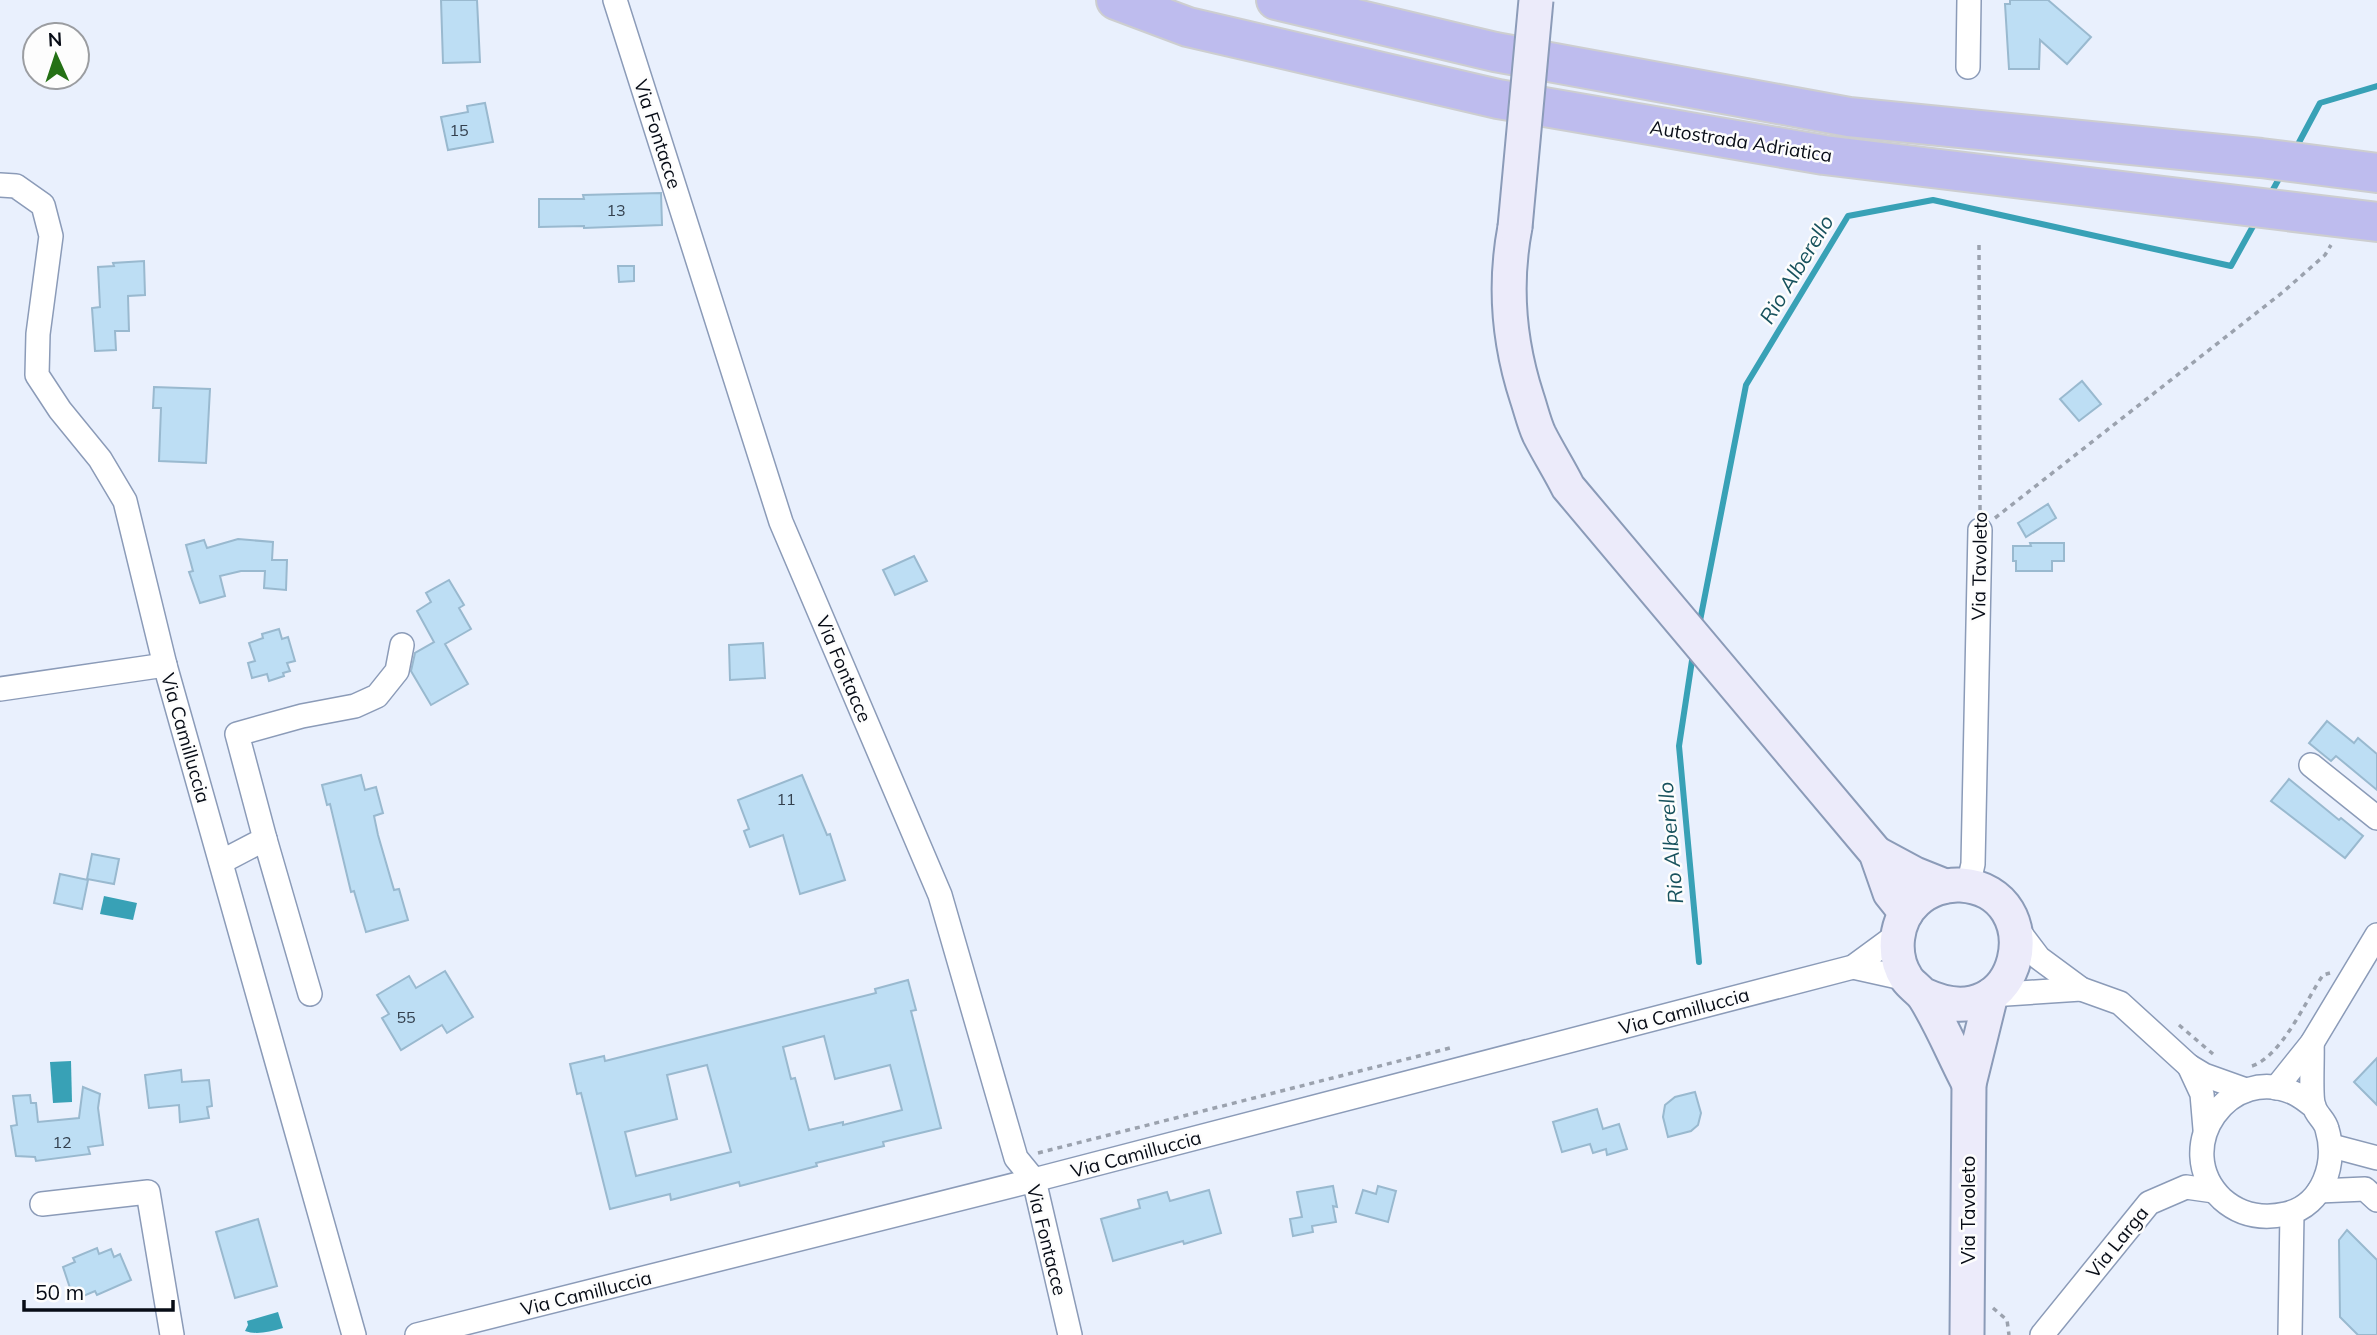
<svg xmlns="http://www.w3.org/2000/svg" width="2377" height="1335" font-family="Mulish,sans-serif">
	<rect width="100%" height="100%" fill="#e9f0fd"/>
	<g fill="#38a1b6">
		<polygon points="104,896 137,903 133,920 100,914"/>
		<polygon points="71,1061 72,1102 53,1103 50,1062"/>
		<path d="M 278,1312 L 283,1328 C 269,1332 256,1335 245,1331 L 248,1325 L 247,1321 Z"/>
	</g>
	<g fill="none" stroke-linecap="round" stroke-linejoin="round">
		<g stroke="#38a1b6" stroke-width="6">
			<polyline points="2296,148 2320,103 2377,86"/>
			<polyline points="2269,197 2282,173"/>
			<polyline points="1699,626 1746,385 1848,216 1933,200 2231,266 2257,219"/>
			<polyline points="1693,654 1679,746 1699,962"/>
		</g>
	</g>
	<g fill="#bddef4" stroke="#99b9cf" stroke-width="2" fill-rule="evenodd">
		<polygon points="441,0 477,0 480,62 443,63"/>
		<polygon points="2010,0 2048,0 2091,37 2067,64 2040,40 2039,69 2009,69 2005,4 2010,4"/>
		<polygon points="485,103 493,142 448,150 441,117 468,112 467,106"/>
		<polygon points="661,193 662,225 584,228 584,226 539,227 539,199 584,199 583,195"/>
		<polygon points="144,261 145,295 128,296 129,331 115,331 116,350 95,351 92,308 100,307 98,267 114,266 113,263"/>
		<polygon points="618,266 634,266 634,281 619,282"/>
		<polygon points="2082,381 2101,404 2079,421 2060,399"/>
		<polygon points="154,387 210,389 206,463 159,461 161,408 153,408"/>
		<polygon points="2048,504 2056,518 2026,537 2018,523"/>
		<polygon points="238,539 273,542 272,560 287,560 286,590 264,588 265,571 241,571 220,576 225,596 200,603 189,572 193,571 186,545 204,540 207,548"/>
		<polygon points="2030,543 2064,543 2064,561 2052,561 2052,571 2016,571 2016,561 2013,561 2013,546 2031,546"/>
		<polygon points="914,556 927,581 895,595 883,570"/>
		<polygon points="449,580 464,605 459,608 471,629 445,644 468,684 431,705 411,671 415,653 434,642 417,611 431,602 426,593"/>
		<polygon points="279,629 282,639 288,637 295,661 287,663 290,671 283,673 284,676 269,681 267,674 252,678 248,663 255,661 249,643 263,638 262,634"/>
		<polygon points="763,643 765,678 730,680 729,645"/>
		<polygon points="2327,721 2354,743 2358,738 2377,754 2377,790 2336,756 2331,761 2309,743"/>
		<polygon points="361,775 365,790 376,787 383,813 374,816 378,835 394,890 399,889 408,920 366,932 354,891 351,892 330,804 327,805 322,785"/>
		<polygon points="802,775 827,835 830,834 845,880 800,894 783,835 750,847 744,831 749,829 738,800"/>
		<polygon points="2289,779 2339,820 2341,818 2363,836 2345,858 2271,801"/>
		<polygon points="92,854 119,859 114,884 87,879"/>
		<polygon points="60,874 88,880 82,909 54,903"/>
		<polygon points="445,971 473,1017 447,1033 442,1025 401,1050 382,1018 389,1014 377,995 409,976 416,988"/>
		<path d="M 908,980 L 916,1010 L 911,1011 L 941,1128 L 883,1142 L 884,1146 L 816,1163 L 817,1166 L 740,1186 L 739,1182 L 671,1200 L 670,1194 L 610,1209 L 581,1093 L 577,1094 L 570,1064 L 604,1056 L 605,1061 L 876,993 L 875,989 ZM 824,1036 L 835,1079 L 890,1065 L 902,1110 L 843,1125 L 843,1122 L 809,1130 L 795,1078 L 791,1079 L 783,1047 ZM 707,1065 L 731,1152 L 636,1176 L 625,1132 L 677,1119 L 667,1075 Z"/>
		<polygon points="2377,1058 2377,1105 2354,1082"/>
		<polygon points="181,1070 182,1082 209,1080 212,1106 207,1107 209,1118 180,1122 179,1105 149,1108 145,1075"/>
		<polygon points="83,1087 100,1094 98,1108 103,1145 88,1147 90,1154 36,1161 35,1157 16,1156 11,1126 17,1125 13,1096 30,1095 31,1103 36,1103 38,1122 79,1118"/>
		<polygon points="1695,1092 1701,1113 1698,1125 1691,1131 1668,1137 1663,1117 1665,1105 1675,1097"/>
		<polygon points="1597,1109 1603,1129 1619,1124 1627,1149 1607,1155 1606,1149 1593,1153 1590,1144 1562,1152 1553,1122"/>
		<polygon points="1333,1186 1337,1207 1333,1206 1336,1222 1312,1226 1313,1232 1293,1236 1290,1219 1302,1217 1297,1192"/>
		<polygon points="1378,1186 1396,1191 1388,1222 1356,1213 1363,1190 1376,1194"/>
		<polygon points="1209,1190 1221,1233 1184,1244 1183,1241 1113,1261 1101,1219 1140,1208 1138,1200 1167,1192 1170,1201"/>
		<polygon points="258,1219 277,1286 235,1298 216,1232"/>
		<polygon points="2347,1230 2377,1260 2377,1335 2358,1335 2340,1317 2339,1240"/>
		<polygon points="97,1248 99,1254 111,1249 114,1257 120,1254 131,1280 97,1295 95,1291 74,1300 63,1267 75,1262 73,1258"/>
	</g>
	<g fill="none" stroke-linecap="round" stroke-linejoin="round">
		<defs>
			<g id="minor">
				<polyline points="615,0 781,522 940,895 1016,1158 1034,1180 1070,1335"/>
				<polyline points="1968,67 1969,0"/>
				<polyline points="0,185 16,186 43,205 51,236 38,334 37,375 60,410 100,459 125,501 165,665 354,1335"/>
				<polyline points="0,689 165,665"/>
				<polyline points="2311,765 2377,818"/>
				<polyline points="265,839 310,994"/>
				<polyline points="221,862 265,839 237,734 302,716 355,706 377,696 397,671 402,645"/>
				<polyline points="1968,886 1973,864 1980,530"/>
				<polyline points="2014,925 2039,958 2081,989 2120,1003 2189,1066 2204,1075 2246,1090"/>
				<polyline points="1853,967 1907,979"/>
				<polyline points="1991,995 2081,989"/>
				<path d="M 2312,1043 C 2313,1056 2310,1097 2314,1106 C 2316,1115 2325,1120 2327,1129 C 2337,1162 2324,1205 2286,1214 C 2263,1219 2241,1216 2222,1199 C 2169,1148 2230,1061 2296,1094 C 2302,1097 2308,1102 2313,1106"/>
				<polyline points="2189,1066 2202,1094 2205,1129"/>
				<polyline points="2276,1088 2312,1043 2377,935"/>
				<polyline points="2332,1146 2377,1158"/>
				<polyline points="2319,1191 2365,1189 2377,1200"/>
				<polyline points="42,1204 148,1192 172,1335"/>
				<polyline points="417,1335 1034,1180 1853,967 1898,934"/>
				<polyline points="2042,1335 2149,1203 2186,1187 2214,1191"/>
				<polyline points="2290,1335 2292,1213"/>
			</g>
			<g id="secondary">
				<path d="M 1515,227 C 1504,285 1509,343 1527,398 C 1531,410 1534,423 1539,434 C 1548,452 1559,469 1568,487 L 1876,853 L 1890,893 L 1906,913"/>
				<polyline points="1876,853 1915,874 1945,886"/>
				<path d="M 1924,995 C 2024,1042 2052,891 1961,885 C 1945,884 1928,890 1916,901 C 1895,920 1891,955 1907,979 C 1912,986 1921,991 1925,998 C 1942,1025 1954,1056 1969,1084"/>
				<polyline points="1967,1335 1969,1084 1991,995"/>
			</g>
			<g id="motorway">
				<polyline points="1116,0 1188,27 1498,99 1824,155 2377,222"/>
				<polyline points="1276,0 1495,52 1849,117 2261,158 2377,173"/>
			</g>
		</defs>
		<use href="#minor" stroke="#8b9bb8" stroke-width="26"/>
		<use href="#secondary" stroke="#8b9bb8" stroke-width="37"/>
		<use href="#motorway" stroke="#cdced0" stroke-width="42"/>
		<g stroke="#9ba2ae" stroke-width="3.5" stroke-dasharray="5 5" stroke-linecap="butt">
			<polyline points="1979,245 1980,511"/>
			<polyline points="1995,518 2283,292 2325,255 2331,245"/>
			<polyline points="2179,1025 2213,1054"/>
			<path d="M 2252,1066 C 2282,1056 2306,1000 2323,975 L 2330,973"/>
			<polyline points="1038,1153 1454,1047"/>
			<polyline points="1993,1308 2007,1320 2009,1335"/>
		</g>
		<use href="#minor" stroke="#fff" stroke-width="23"/>
		<use href="#secondary" stroke="#ecebfa" stroke-width="33"/>
		<use href="#motorway" stroke="#bebcee" stroke-width="38"/>
		<defs>
			<polyline id="secondary-bridge" points="1515,227 1536,0"/>
		</defs>
		<use href="#secondary-bridge" stroke="#8b9bb8" stroke-width="37" stroke-linecap="butt"/>
		<use href="#secondary-bridge" stroke="#ecebfa" stroke-width="33"/>
	</g>
	<g text-anchor="middle" dominant-baseline="central" stroke-width="5" stroke-linejoin="round" paint-order="stroke">
		<g font-size="16" fill="#34404e">
			<text x="459" y="130">15</text>
			<text x="616" y="210">13</text>
			<text x="786" y="799">11</text>
			<text x="406" y="1017">55</text>
			<text x="62" y="1142">12</text>
		</g>
		<g font-size="19" fill="#070c16" stroke="#fdfdfd">
			<text transform="translate(658 134) rotate(72)">Via Fontacce</text>
			<text transform="translate(1741 141) rotate(9)">Autostrada Adriatica</text>
			<text transform="translate(1979 566) rotate(-89)">Via Tavoleto</text>
			<text transform="translate(844 669) rotate(67)">Via Fontacce</text>
			<text transform="translate(186 738) rotate(74)">Via Camilluccia</text>
			<text transform="translate(1684 1011) rotate(-15)">Via Camilluccia</text>
			<text transform="translate(1136 1154) rotate(-15)">Via Camilluccia</text>
			<text transform="translate(1968 1210) rotate(-90)">Via Tavoleto</text>
			<text transform="translate(1047 1240) rotate(76)">Via Fontacce</text>
			<text transform="translate(2117 1242) rotate(-51)">Via Larga</text>
			<text transform="translate(586 1293) rotate(-14)">Via Camilluccia</text>
		</g>
		<g font-size="21" font-style="italic" fill="#18525d" stroke="#fdfdfd">
			<text transform="translate(1796 269) rotate(-59)">Rio Alberello</text>
			<text transform="translate(1670 843) rotate(-95)">Rio Alberello</text>
		</g>
	</g>
	<g transform="translate(56 56) rotate(357)"><circle r="33" fill="#fdfdfd" stroke="#9b9da1" stroke-width="2"/>
	<path d="M0-5L12 26L0 18L-12 26Z" fill="#247015"/>
	<text y="-10" font-size="19" font-weight="bold" text-anchor="middle" fill="#070c16">N</text>
	</g>
	<path d="M24 1300v10h149v-10" fill="none" stroke="#070c16" stroke-width="3.5"/>
	<text x="35" y="1300" font-size="21" fill="#070c16" stroke="#fdfdfd" stroke-width="5" paint-order="stroke">50 m</text>
</svg>
